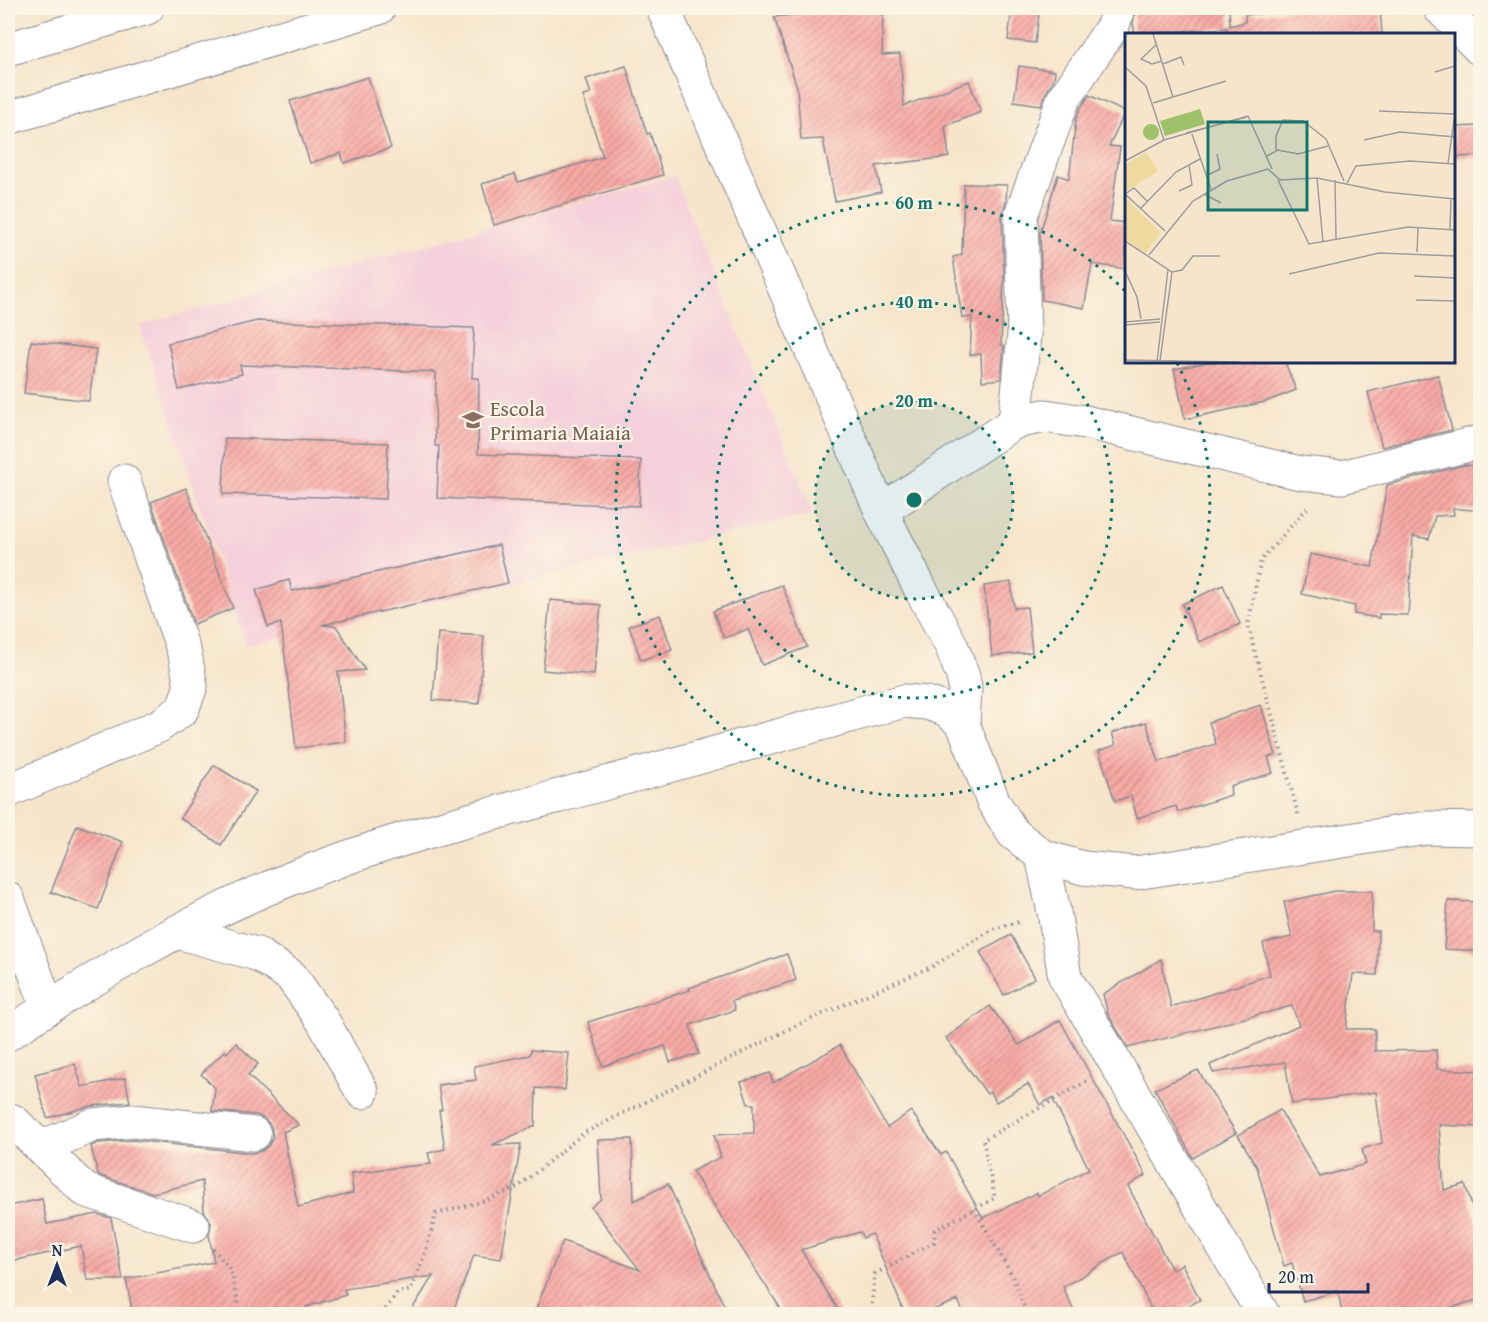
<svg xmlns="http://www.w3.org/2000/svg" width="1488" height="1322" font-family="'Gentium Book Plus',serif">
	<defs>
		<pattern id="building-hatch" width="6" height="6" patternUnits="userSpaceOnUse" patternTransform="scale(1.5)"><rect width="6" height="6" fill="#f9aaa5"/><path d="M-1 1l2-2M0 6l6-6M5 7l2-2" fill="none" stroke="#c98b8a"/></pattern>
	</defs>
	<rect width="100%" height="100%" fill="#fcf5e5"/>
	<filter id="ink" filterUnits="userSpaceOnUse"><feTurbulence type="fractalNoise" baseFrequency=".0167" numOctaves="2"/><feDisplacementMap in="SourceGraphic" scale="12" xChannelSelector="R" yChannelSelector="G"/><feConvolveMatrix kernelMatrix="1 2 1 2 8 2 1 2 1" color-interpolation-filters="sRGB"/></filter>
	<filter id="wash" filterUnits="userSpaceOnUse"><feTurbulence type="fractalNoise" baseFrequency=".008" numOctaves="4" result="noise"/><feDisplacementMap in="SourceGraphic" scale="24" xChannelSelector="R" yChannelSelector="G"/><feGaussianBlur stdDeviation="1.35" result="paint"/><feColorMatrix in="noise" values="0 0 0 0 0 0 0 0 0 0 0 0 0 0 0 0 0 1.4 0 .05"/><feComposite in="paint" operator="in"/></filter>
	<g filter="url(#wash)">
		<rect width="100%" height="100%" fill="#f6e5cb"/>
		<polygon fill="#f5cfda" points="674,176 813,514 246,645 140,325"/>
		<g id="blocks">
			<g fill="url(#building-hatch)">
				<polygon points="1012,8 1040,8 1035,43 1008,40"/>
				<polygon points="1136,8 1229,8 1230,26 1245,22 1245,15 1278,12 1295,8 1299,8 1300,10 1331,8 1380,8 1382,34 1228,34 1227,28 1135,34 1133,23"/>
				<polygon points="835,11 883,12 882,55 900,54 904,106 969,81 981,112 945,126 949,157 876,166 881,192 835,201 823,139 801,140 797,87 774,17"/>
				<polygon points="626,66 647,134 650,133 663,175 494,225 482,184 515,174 518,182 603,157 583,96 591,94 586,79"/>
				<polygon points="1019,66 1055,71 1054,79 1046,93 1041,105 1014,101"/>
				<polygon points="368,77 391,148 344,163 341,153 310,163 290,101"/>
				<polygon points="1089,95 1125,112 1109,146 1120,147 1110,221 1126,223 1126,269 1092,264 1084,308 1042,300 1040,233 1058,175 1069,179 1076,119 1080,109"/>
				<polygon points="1480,126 1480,156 1454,157 1454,127"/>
				<polygon points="964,184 1007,185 1006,201 1002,215 1004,276 1001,345 1004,346 1001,379 982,381 981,354 970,355 972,317 962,318 953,257 962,255"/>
				<polygon points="257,321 474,328 472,378 479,378 478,454 641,460 639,506 437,498 439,446 435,446 436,372 240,365 242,374 179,390 168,343"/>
				<polygon points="31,341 96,349 89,401 24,393"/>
				<polygon points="1209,362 1285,362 1296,390 1265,402 1185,419 1174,369"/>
				<polygon points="1438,375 1452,430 1382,447 1368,392"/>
				<polygon points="225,438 388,443 386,499 223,494"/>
				<polygon points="1464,465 1480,466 1480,511 1453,508 1454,515 1435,516 1429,539 1413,536 1408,615 1379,614 1379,618 1354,614 1355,606 1302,594 1310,554 1372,567 1387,485"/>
				<polygon points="186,488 233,608 194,624 151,502"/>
				<polygon points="499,545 508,583 322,625 336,626 365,670 338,672 346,742 296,748 281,623 268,627 256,590 289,580 292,591"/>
				<polygon points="1011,582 1014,608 1027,607 1032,652 992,656 984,586"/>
				<polygon points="782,585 807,647 762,665 748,629 724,638 713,611"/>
				<polygon points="1223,585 1240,624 1199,642 1182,604"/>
				<polygon points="550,600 601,605 594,675 543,670"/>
				<polygon points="660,615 672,650 641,660 629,626"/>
				<polygon points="438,633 484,636 479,704 433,700"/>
				<polygon points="1261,705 1276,755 1268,757 1273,773 1230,786 1231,795 1178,812 1176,806 1137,818 1131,796 1115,801 1099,751 1116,745 1112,733 1146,722 1159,762 1216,744 1209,722"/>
				<polygon points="214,765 256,791 221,845 180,818"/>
				<polygon points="77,825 123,842 98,909 51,892"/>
				<polygon points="1335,891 1372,891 1372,931 1378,931 1377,975 1353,974 1346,1029 1375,1029 1375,1051 1436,1050 1437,1069 1480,1071 1480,1127 1439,1125 1444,1190 1465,1184 1480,1231 1480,1299 1437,1312 1435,1309 1410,1314 1342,1314 1338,1291 1303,1301 1292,1263 1284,1266 1257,1167 1238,1135 1280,1110 1320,1177 1366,1164 1362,1149 1382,1143 1376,1092 1292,1104 1285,1062 1213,1073 1210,1065 1299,1025 1292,1006 1128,1048 1108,1014 1103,994 1161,959 1171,1007 1270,975 1263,943 1292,937 1284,902"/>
				<polygon points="1448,901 1480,902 1480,951 1444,949"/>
				<polygon points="1011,935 1035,978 1004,995 980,952"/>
				<polygon points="787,954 796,980 732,1001 735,1010 690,1025 699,1054 670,1062 665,1046 603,1066 588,1022 690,990 689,988"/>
				<polygon points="990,1006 1019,1045 1060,1020 1146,1175 1128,1186 1172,1270 1182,1264 1200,1300 1173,1314 1154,1314 1123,1252 1063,1287 1075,1314 964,1314 958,1300 923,1314 905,1314 872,1234 863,1238 860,1232 801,1250 841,1314 784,1314 692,1171 721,1157 714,1135 754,1133 754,1104 748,1104 741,1082 770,1073 773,1083 840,1045 887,1128 911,1111 941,1155 946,1152 983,1218 1037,1193 1038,1196 1089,1169 1052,1098 1040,1105 1028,1084 996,1102 990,1092 987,1094 946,1038"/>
				<polygon points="236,1043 258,1064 248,1075 299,1125 283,1132 298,1207 353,1193 351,1173 370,1171 372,1172 374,1170 431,1164 428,1153 445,1149 439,1110 442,1110 438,1085 476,1080 474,1066 530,1055 531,1050 569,1053 565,1090 536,1088 535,1126 492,1145 521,1144 501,1259 474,1255 452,1314 409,1314 433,1276 344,1289 346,1295 306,1307 310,1314 180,1314 179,1309 151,1314 133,1314 126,1279 214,1262 209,1235 211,1223 204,1211 202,1181 153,1193 98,1175 91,1146 98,1143 133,1140 252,1153 262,1151 269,1145 273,1137 271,1126 265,1119 257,1115 212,1111 215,1088 201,1074 225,1051 227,1053"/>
				<polygon points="75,1064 82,1087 125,1078 130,1102 91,1106 47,1118 35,1074"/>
				<polygon points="1198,1070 1236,1133 1193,1158 1155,1089"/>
				<polygon points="632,1139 634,1201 668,1184 728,1314 534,1314 563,1241 640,1270 591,1207 601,1199 598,1140"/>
				<polygon points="42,1199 47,1224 97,1214 111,1218 123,1280 87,1280 81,1246 8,1262 8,1206"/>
			</g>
		</g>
	</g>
	<g filter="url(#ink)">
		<use href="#blocks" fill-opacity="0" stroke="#888a94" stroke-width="1.5"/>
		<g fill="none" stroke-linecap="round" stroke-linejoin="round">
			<defs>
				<g id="minor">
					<polyline points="663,8 881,511 920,588 951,645 963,676 965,688 963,724"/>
					<polyline points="1440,8 1480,49"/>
					<polyline points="8,49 147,8"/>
					<polyline points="8,118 379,8"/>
					<polyline points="1015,422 1024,335 1021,215 1063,100 1113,26 1118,8"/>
					<polyline points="881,511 1015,422 1045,416 1085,422 1300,473 1342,477 1480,442"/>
					<polyline points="8,791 159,726 182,710 191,686 185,655 124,481"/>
					<polyline points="1042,856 1054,912 1065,977 1263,1314"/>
					<polyline points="8,899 48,1008"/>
					<polyline points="177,932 257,954 291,976 323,1021 362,1092"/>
					<polyline points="8,1119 13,1121 85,1190 193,1226"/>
					<polyline points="42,1147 93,1125 133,1121 254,1134"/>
				</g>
				<path id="tertiary" d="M 8,1034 C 93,978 183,923 278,884 C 368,846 464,821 559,796 C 674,764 789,732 904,701 L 927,703 L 947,710 L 963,724 L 994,803 L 1013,833 L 1042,856 L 1083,868 L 1135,873 L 1427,828 L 1480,829"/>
			</defs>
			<use href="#minor" stroke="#888a94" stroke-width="35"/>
			<use href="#tertiary" stroke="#888a94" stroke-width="35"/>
			<g stroke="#888a94" stroke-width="4" stroke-dasharray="1.5 4.5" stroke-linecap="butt">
				<polyline points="1298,814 1248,625 1261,560 1307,508"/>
				<polyline points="974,1209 1013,1277 1027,1314"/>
				<polyline points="213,1249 230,1269 241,1314"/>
				<polyline points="382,1314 397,1293 411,1290 425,1253 436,1214 484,1201 518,1187 584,1133 797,1025 933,966 993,929 1022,921"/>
				<polyline points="867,1314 871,1311 875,1274 934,1242 935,1230 995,1198 983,1140 1087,1081"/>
			</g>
			<use href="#minor" stroke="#fff" stroke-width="33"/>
			<use href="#tertiary" stroke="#fff" stroke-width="33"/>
		</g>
	</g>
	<circle cx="914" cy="500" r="99" fill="#0f766e" fill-opacity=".12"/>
	<g fill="none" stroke="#0f766e" stroke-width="3" stroke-dasharray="3 6">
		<circle cx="914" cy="500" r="99"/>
		<circle cx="914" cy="500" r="198"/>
		<path d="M1177 363A297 297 0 1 1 1126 292"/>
	</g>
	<defs>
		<symbol id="school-bare" viewBox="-9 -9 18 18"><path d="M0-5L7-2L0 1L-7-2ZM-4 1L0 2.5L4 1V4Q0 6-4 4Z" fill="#8d6e63" stroke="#fcf5e5" stroke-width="2.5" paint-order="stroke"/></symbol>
	</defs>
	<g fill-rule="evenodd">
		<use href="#school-bare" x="458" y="405" width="30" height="30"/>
	</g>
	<g text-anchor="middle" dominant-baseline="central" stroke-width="4.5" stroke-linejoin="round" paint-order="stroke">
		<g font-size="21" fill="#785e54" stroke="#fcf5e5" text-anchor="start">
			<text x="490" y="408">Escola<tspan x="490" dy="24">Primaria Maiaia</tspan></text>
		</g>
	</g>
	<g transform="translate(1125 33)">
		<rect width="330" height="330" fill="#f6e5cb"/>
		<path d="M 75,76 L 80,91 L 40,103 L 35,88 ZM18 99a8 8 0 1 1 16 0a8 8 0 1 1-16 0Z" fill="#9ec16a"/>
		<path d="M 21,119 L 33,138 L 2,158 L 0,132 ZM 0,164 L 36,200 L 21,220 L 0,206 Z" fill="#eeda9e"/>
		<path fill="none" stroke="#9e9c9f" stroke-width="1.5" d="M 28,1 L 48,64M 32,11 L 16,26 L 27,31 L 37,28M 38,31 L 56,24 L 59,32M 0,34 L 21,53 L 39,107M 310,39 L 330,33M 28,70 L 101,48M 254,78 L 330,81M 123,83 L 147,136M 61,100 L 122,84M 67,101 L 86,156M 239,107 L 275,99 L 330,104M 151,117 L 151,103 L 158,87 L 178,88 L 201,106 L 219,148M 142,123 L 153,117 L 173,121 L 203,113M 0,128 L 39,107 L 123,83M 323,130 L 330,81M 81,143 L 95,136 L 92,121M 192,145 L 198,209M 153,147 L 184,211 L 283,194 L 330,197M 210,147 L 211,206M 222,150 L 231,133 L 285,128 L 330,131M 54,158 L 67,152 L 64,132M 79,161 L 96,170M 22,168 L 9,155 L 0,161 L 40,198M 15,176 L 51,139 L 75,126M 325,196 L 326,166M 0,208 L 47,239 L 35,328M 292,219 L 293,195M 24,222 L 68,168 L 102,148 L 143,136 L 155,147 L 192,145 L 260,159 L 330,166M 0,238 L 12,264 L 16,286M 47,239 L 57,237 L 68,223 L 95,223M 164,241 L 254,220 L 330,223M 289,243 L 330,245M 291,267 L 330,268M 0,289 L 35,286M 0,292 L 35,289M 0,327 L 114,329M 32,329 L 43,236"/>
		<path fill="#0f766e" fill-opacity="0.15" stroke="#0f766e" stroke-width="3" d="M 83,89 L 182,89 L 182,177 L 83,177 Z"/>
		<rect width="330" height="330" fill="none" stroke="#1b2f5e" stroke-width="3"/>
	</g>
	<circle cx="914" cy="500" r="9" fill="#0f766e" stroke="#fcf5e5" stroke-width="3"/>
	<g font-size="18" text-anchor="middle" font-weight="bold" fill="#0f766e" stroke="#fcf5e5" stroke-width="4.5" stroke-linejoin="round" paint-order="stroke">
		<text x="914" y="209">60 m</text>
		<text x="914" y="308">40 m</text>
		<text x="914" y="407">20 m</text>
	</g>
	<rect width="1488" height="1322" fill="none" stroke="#fcf5e5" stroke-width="30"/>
	<g transform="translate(57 1265)" stroke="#fcf5e5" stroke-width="4.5" paint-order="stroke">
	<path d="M0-4.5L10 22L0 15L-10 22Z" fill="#1b2f5e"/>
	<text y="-9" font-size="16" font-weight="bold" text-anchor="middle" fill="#1b2f5e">N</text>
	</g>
	<path d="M1269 1283v9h99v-9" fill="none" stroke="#1b2f5e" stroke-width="3"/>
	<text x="1278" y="1283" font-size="18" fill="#1b2f5e" stroke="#fcf5e5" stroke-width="4.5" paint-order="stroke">20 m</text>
</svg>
